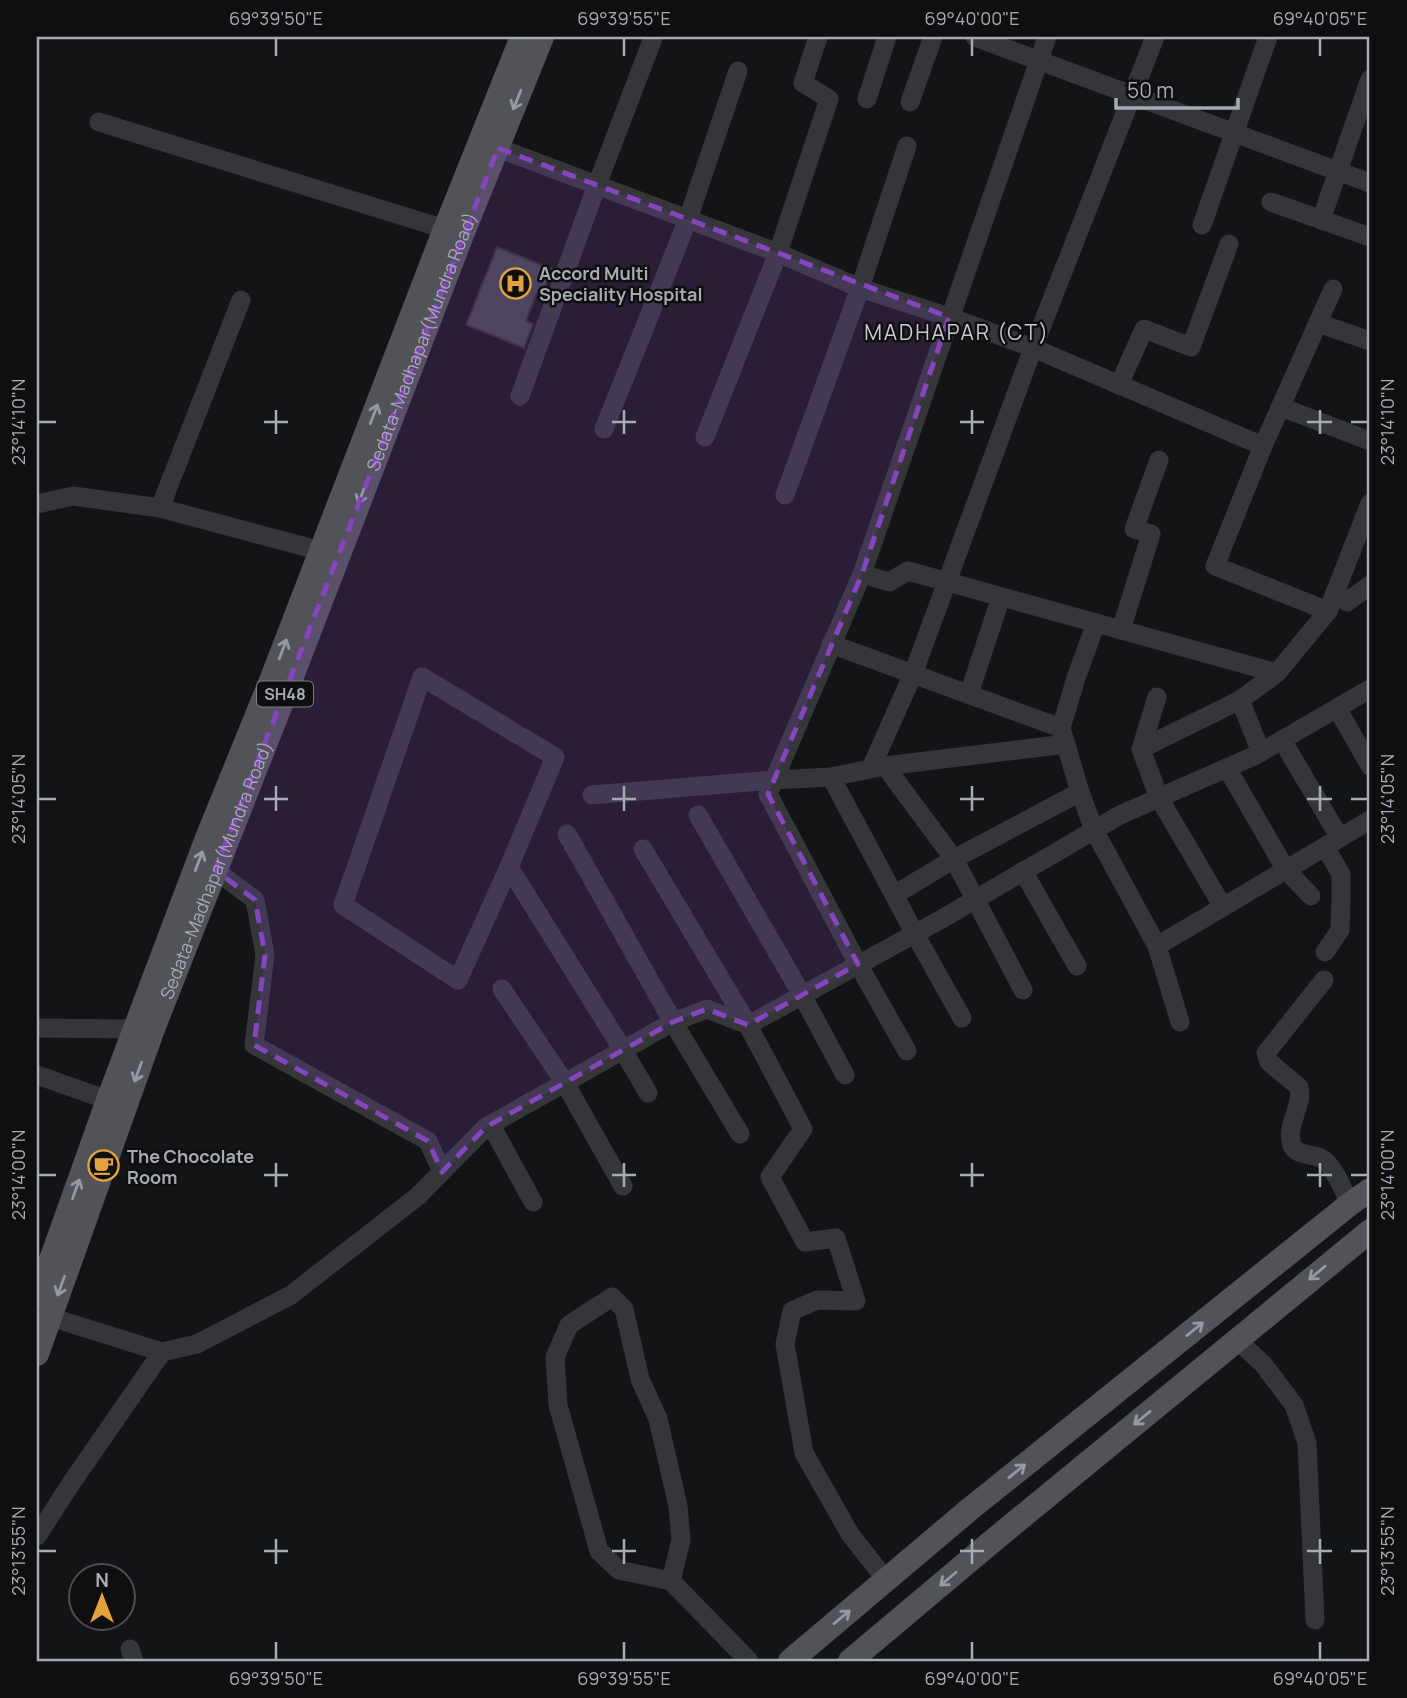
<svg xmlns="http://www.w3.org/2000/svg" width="1407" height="1698" font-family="Manrope,sans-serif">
	<rect width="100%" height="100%" fill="#131415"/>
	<polygon fill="#434448" stroke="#2e2e31" stroke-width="2" points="497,247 552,269 542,294 537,292 526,321 533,324 524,348 466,325"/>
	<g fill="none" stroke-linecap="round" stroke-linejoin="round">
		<g stroke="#35363a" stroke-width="19">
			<polyline points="975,37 1370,183"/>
			<polyline points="867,99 887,37"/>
			<polyline points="910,102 933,37"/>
			<polyline points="99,122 445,229"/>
			<polyline points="498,148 778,253 860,288 949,317 1033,348 1263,446"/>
			<polyline points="1271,202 1370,237"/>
			<polyline points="1321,220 1370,79"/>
			<polyline points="1202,225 1268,37"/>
			<polyline points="1318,323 1370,341"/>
			<polyline points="1119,385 1144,329 1191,347 1229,244"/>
			<polyline points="520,396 597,185 653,38"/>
			<polyline points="1281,407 1370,441"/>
			<polyline points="604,429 688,219 738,71"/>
			<polyline points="705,437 778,253 829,99 803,83 818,37"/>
			<polyline points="785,495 860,288 907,146"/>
			<polyline points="37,504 73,496 160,508 321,551"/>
			<polyline points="160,508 241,300"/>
			<polyline points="862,574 889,582 908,571 1277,673"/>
			<polyline points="1335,592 1347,602 1370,585"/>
			<polyline points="1328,611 1215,566 1263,446 1333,289"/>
			<polyline points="1096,623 1076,678 1061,728 1080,792 1094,830 1157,946 1180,1022"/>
			<polyline points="1121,630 1151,534 1134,529 1159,460"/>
			<polyline points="831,644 1061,728"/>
			<polyline points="969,694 1001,597"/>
			<polyline points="1157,697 1141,749 1159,798 1223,907"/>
			<polyline points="1240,700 1261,752"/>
			<polyline points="1337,708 1370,766"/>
			<polyline points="1282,740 1340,838"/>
			<polyline points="1141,749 1240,700 1277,673 1328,611 1370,503"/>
			<polyline points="885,766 954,859 1023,990"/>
			<polyline points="871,768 913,674 1033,348 1155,37"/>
			<polyline points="1227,768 1286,870 1311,896"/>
			<polyline points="831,777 915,934 962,1018"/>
			<polyline points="592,795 774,780 831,777 885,766 1066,744"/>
			<polyline points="698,815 802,995 845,1075"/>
			<polyline points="567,834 673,1022 740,1134"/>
			<polyline points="643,849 748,1025 803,1129 770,1177 805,1242 836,1238 856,1301 817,1300 792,1311 785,1344 804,1453 850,1534 886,1580"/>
			<polyline points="509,867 458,980 343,905 422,677 555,757 509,867 623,1050 648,1093"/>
			<polyline points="215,870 255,900 265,955 254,1045 428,1141 442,1172"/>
			<polyline points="1023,871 1077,966"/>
			<polyline points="894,895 954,859 1080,792"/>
			<polyline points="1157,946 1370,820"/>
			<polyline points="1325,952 1340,930 1341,898 1341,874 1325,847"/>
			<path d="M 1324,980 L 1266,1053 L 1269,1062 L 1299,1087 C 1304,1105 1285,1125 1292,1145 C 1296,1156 1313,1154 1321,1158 C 1334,1165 1344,1192 1350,1204"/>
			<polyline points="502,989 565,1083 623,1186"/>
			<polyline points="37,1028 134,1029"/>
			<polyline points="907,1051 858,964 768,794 862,574 1047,37"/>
			<polyline points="37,1075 122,1105"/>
			<polyline points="491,1125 533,1202"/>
			<polyline points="50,1317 162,1352 197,1344 291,1295 418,1196 486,1127 673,1022 707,1009 748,1025 940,920 1120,815 1256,755 1370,689"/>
			<polyline points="1237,1340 1263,1364 1294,1405 1307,1443 1315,1620"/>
			<polyline points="37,1536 72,1482 162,1352"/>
			<polyline points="671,1581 681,1540 678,1506 658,1419 640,1379 624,1309 612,1297 569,1325 555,1357 558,1405 599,1551 619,1570 671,1581 749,1661"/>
			<polyline points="130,1649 134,1661"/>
		</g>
		<g stroke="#515358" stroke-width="24">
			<polyline points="37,1299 108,1100 207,838 272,678 445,229 522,37"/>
			<path id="s1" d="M 37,1354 L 153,1029 L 289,684 L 462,235 L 542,37"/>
			<polyline points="790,1661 970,1509 1350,1204 1370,1190"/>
			<polyline points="850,1661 995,1539 1370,1231"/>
		</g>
	</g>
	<defs><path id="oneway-shaft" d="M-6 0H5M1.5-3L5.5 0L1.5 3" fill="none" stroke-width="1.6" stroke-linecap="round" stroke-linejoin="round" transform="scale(1.75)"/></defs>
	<g stroke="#9599a2">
		<use href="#oneway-shaft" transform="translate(517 100) rotate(112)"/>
		<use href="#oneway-shaft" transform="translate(374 414) rotate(-69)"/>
		<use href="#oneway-shaft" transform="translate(362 494) rotate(111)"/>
		<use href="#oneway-shaft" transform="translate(283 649) rotate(-69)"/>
		<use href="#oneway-shaft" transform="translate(199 861) rotate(-69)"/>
		<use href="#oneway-shaft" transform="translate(138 1072) rotate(110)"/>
		<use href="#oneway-shaft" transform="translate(76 1189) rotate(-70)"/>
		<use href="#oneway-shaft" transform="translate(1317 1273) rotate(140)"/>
		<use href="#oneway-shaft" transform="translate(61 1286) rotate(110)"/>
		<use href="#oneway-shaft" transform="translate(1195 1329) rotate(-39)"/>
		<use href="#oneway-shaft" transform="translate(1142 1418) rotate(141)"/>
		<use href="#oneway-shaft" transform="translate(1017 1471) rotate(-39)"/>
		<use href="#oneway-shaft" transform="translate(948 1579) rotate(140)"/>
		<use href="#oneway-shaft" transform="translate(842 1617) rotate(-40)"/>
	</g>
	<path fill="#8445bd" fill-opacity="0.2" stroke="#8445bd" stroke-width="5" stroke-dasharray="14 9" stroke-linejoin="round" d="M 498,148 L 949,317 L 862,574 L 768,794 L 858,964 L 748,1025 L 707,1009 L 673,1022 L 486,1127 L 442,1172 L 428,1141 L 254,1045 L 265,955 L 255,900 L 215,870 Z"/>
	<path fill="none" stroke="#a6abb4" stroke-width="2.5" d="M 276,38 L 276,56M 624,38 L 624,56M 972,38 L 972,56M 1320,38 L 1320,56M 276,410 L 276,434M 624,410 L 624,434M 972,410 L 972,434M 1320,410 L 1320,434M 38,422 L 56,422M 264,422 L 288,422M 612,422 L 636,422M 960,422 L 984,422M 1307,422 L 1332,422M 1351,422 L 1368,422M 276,786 L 276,811M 624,786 L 624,811M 972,786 L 972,811M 1320,786 L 1320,811M 38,799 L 56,799M 264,799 L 288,799M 612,799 L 636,799M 960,799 L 984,799M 1307,799 L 1332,799M 1351,799 L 1368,799M 276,1163 L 276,1187M 624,1163 L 624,1187M 972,1163 L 972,1187M 1320,1163 L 1320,1187M 38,1175 L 56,1175M 264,1175 L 288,1175M 612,1175 L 636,1175M 960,1175 L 984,1175M 1307,1175 L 1332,1175M 1351,1175 L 1368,1175M 276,1539 L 276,1564M 624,1539 L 624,1564M 972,1539 L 972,1564M 1320,1539 L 1320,1564M 38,1551 L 56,1551M 264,1551 L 288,1551M 612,1551 L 636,1551M 960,1551 L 984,1551M 1307,1551 L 1332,1551M 1351,1551 L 1368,1551M 276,1642 L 276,1660M 624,1642 L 624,1660M 972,1642 L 972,1660M 1320,1642 L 1320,1660"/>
	<defs>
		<symbol id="hospital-ring" viewBox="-11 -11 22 22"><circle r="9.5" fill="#0f0f10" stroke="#e3a23d" stroke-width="1.5"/><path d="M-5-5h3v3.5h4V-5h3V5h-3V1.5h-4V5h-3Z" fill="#e3a23d"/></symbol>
		<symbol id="cafe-ring" viewBox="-11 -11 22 22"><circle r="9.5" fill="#0f0f10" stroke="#e3a23d" stroke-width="1.5"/><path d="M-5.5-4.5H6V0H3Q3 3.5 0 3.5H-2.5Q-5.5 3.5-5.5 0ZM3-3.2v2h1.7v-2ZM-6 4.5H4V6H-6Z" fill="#e3a23d"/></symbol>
	</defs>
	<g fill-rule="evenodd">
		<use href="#hospital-ring" x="498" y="266" width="35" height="35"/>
		<use href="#cafe-ring" x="86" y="1148" width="35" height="35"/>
	</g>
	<g text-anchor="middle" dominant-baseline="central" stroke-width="5" stroke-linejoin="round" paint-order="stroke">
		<rect fill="#0f0f10" stroke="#797c83" stroke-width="2" x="257" y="681.5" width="56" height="25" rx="5"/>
		<g font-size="16" font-weight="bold" fill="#a6abb4">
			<text x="285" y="694">SH48</text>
		</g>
		<g font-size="18" font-weight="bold" fill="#a6abb4" stroke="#0f0f10" text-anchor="start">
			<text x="539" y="273">Accord Multi<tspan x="539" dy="21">Speciality Hospital</tspan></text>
			<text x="127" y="1156">The Chocolate<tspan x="127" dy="21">Room</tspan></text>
		</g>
		<g font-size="18" fill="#a6abb4" stroke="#0f0f10">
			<text stroke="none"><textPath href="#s1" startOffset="1083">Sedata-Madhapar(Mundra Road)</textPath></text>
			<text stroke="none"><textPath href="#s1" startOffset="516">Sedata-Madhapar(Mundra Road)</textPath></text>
		</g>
		<g font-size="21" letter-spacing="2" fill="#c7cad1" stroke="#0f0f10">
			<text x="957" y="332">MADHAPAR (CT)</text>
		</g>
	</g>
	<rect width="1407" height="1698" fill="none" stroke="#0f0f10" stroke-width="77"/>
	<g transform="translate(102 1597)"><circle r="33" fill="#0f0f10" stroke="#4b4d52" stroke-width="2"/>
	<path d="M0-5L12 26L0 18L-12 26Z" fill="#e3a23d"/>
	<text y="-10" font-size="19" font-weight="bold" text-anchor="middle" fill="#a6abb4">N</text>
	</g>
	<path d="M1116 98v10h122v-10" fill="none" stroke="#a6abb4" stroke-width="3.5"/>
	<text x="1127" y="98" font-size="21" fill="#a6abb4" stroke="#0f0f10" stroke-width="5" paint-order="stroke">50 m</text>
	<rect x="38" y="38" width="1330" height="1622" fill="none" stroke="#a6abb4" stroke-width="2.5"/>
	<g font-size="18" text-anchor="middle" fill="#a6abb4">
		<text x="276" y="25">69°39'50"E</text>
		<text x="624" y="25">69°39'55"E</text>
		<text x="972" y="25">69°40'00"E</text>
		<text x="1320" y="25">69°40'05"E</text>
		<text transform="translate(19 422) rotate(-90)" y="6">23°14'10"N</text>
		<text transform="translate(1388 422) rotate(-90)" y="6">23°14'10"N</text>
		<text transform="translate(19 799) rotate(-90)" y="6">23°14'05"N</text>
		<text transform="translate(1388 799) rotate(-90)" y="6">23°14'05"N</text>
		<text transform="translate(19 1175) rotate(-90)" y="6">23°14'00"N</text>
		<text transform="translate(1388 1175) rotate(-90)" y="6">23°14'00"N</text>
		<text transform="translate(19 1551) rotate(-90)" y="6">23°13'55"N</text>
		<text transform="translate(1388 1551) rotate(-90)" y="6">23°13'55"N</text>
		<text x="276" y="1685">69°39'50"E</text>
		<text x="624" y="1685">69°39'55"E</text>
		<text x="972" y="1685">69°40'00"E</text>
		<text x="1320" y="1685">69°40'05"E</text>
	</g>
</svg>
